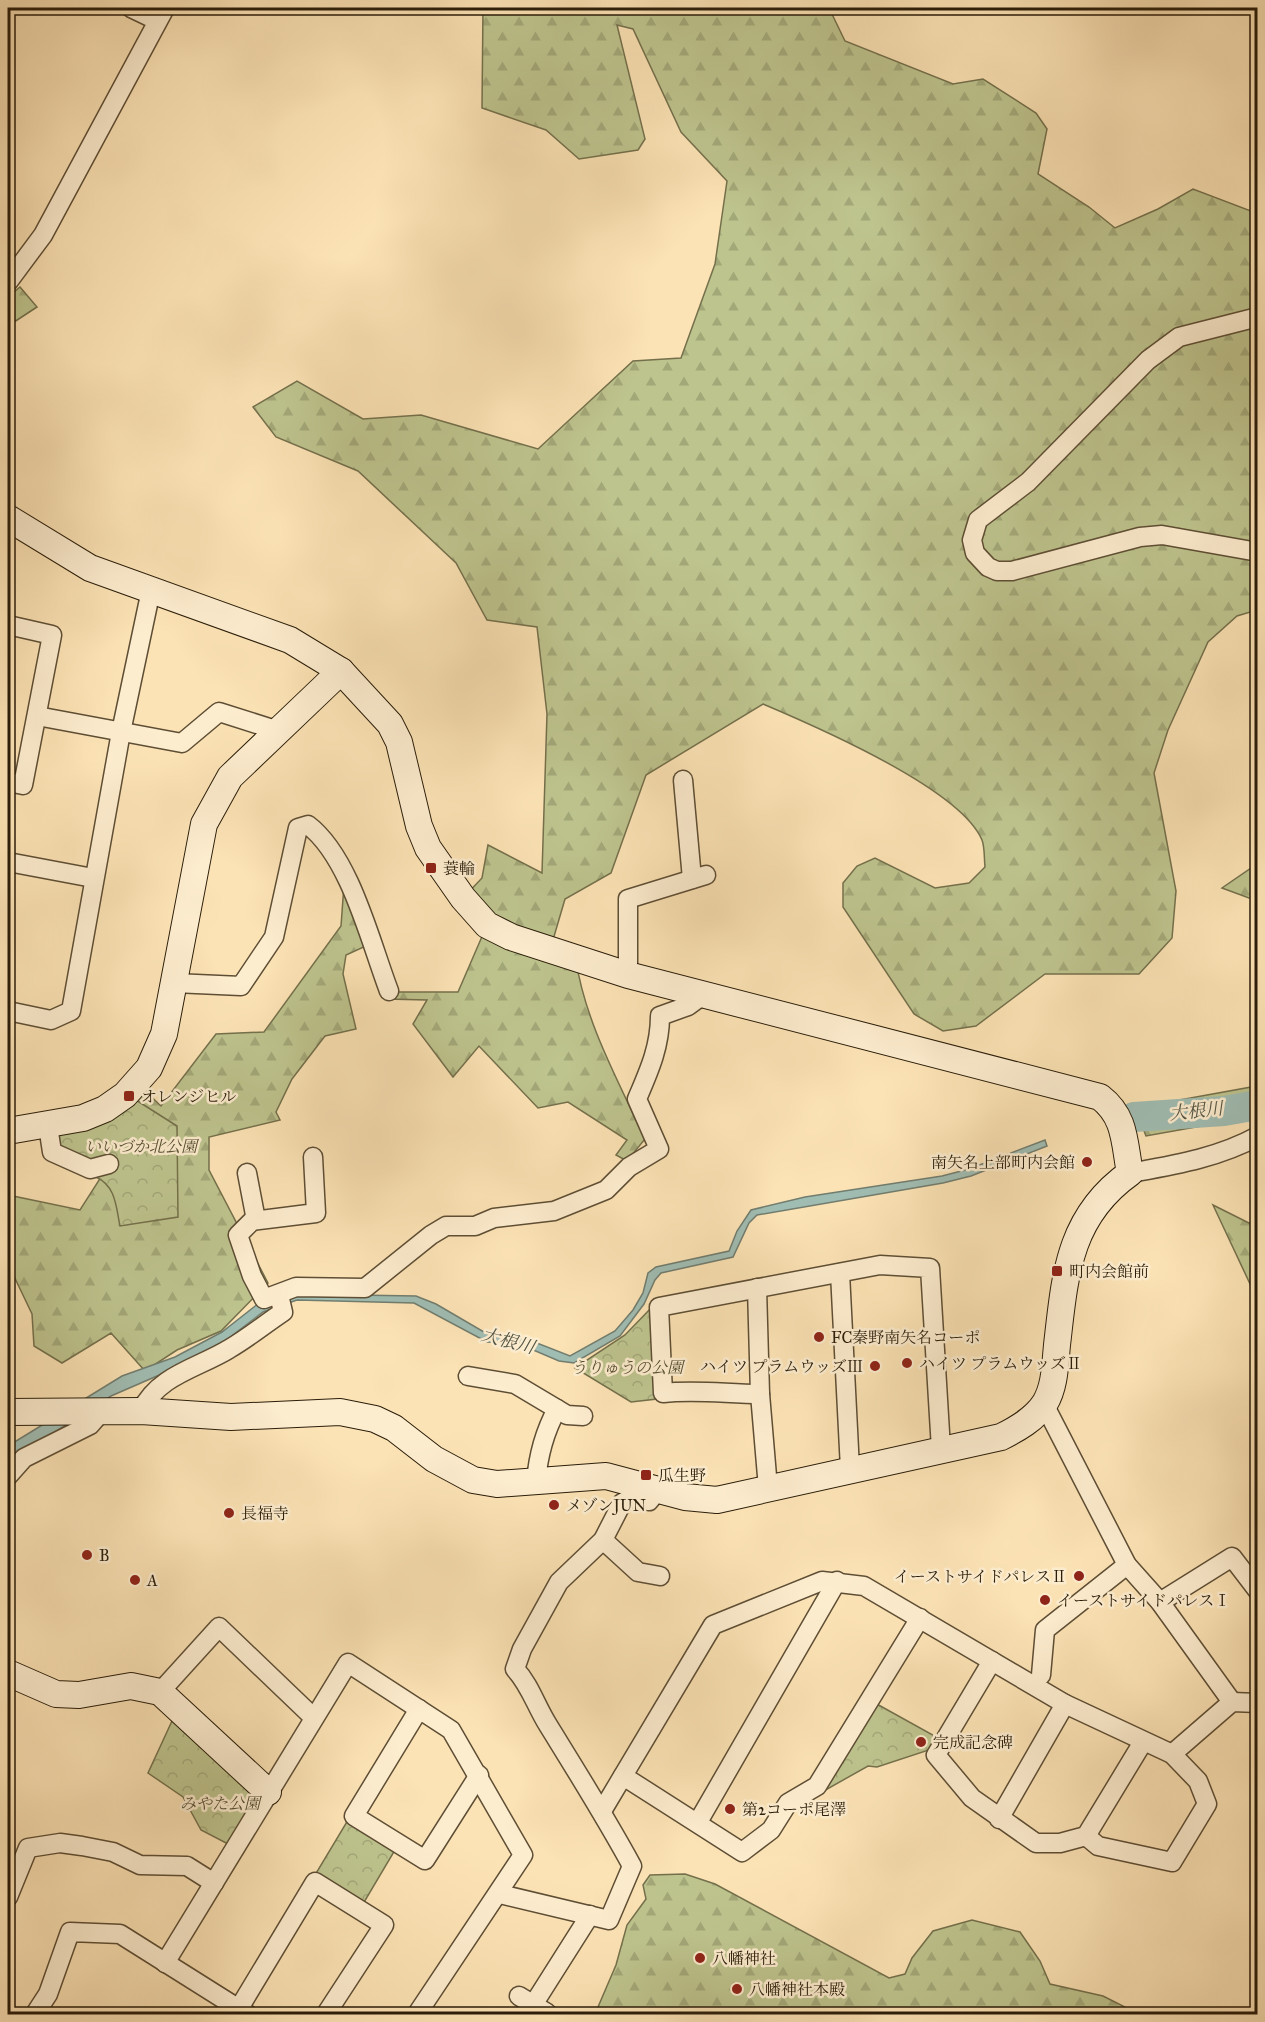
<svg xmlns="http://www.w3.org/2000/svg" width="1265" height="2022" font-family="'IM FELL Great Primer','Noto Serif JP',serif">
	<defs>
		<pattern id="forest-firs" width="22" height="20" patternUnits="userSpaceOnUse" patternTransform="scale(1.5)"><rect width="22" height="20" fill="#bec48e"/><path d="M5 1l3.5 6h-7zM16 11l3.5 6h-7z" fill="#a3a879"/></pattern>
		<pattern id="park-crowns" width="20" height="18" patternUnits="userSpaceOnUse" patternTransform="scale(1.5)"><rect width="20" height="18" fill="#bec48e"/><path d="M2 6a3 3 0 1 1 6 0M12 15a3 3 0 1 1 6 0" fill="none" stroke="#a3a879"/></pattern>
	</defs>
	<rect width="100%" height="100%" fill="#fce3b5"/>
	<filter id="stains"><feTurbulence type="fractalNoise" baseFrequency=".00333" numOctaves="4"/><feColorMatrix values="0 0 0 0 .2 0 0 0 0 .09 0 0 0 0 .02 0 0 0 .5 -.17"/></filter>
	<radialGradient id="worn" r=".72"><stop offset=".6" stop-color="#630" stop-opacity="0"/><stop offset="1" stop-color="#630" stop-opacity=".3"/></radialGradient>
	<g fill="url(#forest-firs)" stroke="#74704c" stroke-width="1.5">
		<path d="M 483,8 L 829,8 L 845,41 L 953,84 L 983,79 L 1036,113 L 1047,129 L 1038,174 L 1089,207 L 1115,228 L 1158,209 L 1193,189 L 1251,211 L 1258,223 L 1257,610 L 1237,616 L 1208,642 L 1168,730 L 1154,773 L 1176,891 L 1172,938 L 1139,974 L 1045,974 L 976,1026 L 943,1031 L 914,1014 L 843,907 L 843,883 L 857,866 L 875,858 L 935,888 L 969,883 L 985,867 C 984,859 985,848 982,840 C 960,788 815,726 763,704 L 646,775 L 611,873 L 565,899 L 550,950 L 576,960 C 585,1022 619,1082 645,1139 L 627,1161 L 616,1155 L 627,1140 L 568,1102 L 538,1108 L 479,1046 L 453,1077 L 413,1024 L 427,1000 L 385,999 L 370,944 L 346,955 L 343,974 L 356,1029 L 325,1036 L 292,1079 L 276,1112 L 280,1120 L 209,1137 L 209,1170 L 268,1283 L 221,1331 L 177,1350 L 145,1371 L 111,1333 L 62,1363 L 34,1346 L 32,1314 L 11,1270 L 8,1270 L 8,1195 L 80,1210 L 103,1174 L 53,1133 L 143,1089 L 161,1106 L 216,1034 L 264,1032 L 341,926 L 345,871 L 394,992 L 458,992 L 487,925 L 463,898 L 482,878 L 488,845 L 542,873 L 547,714 L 537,627 L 487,620 L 456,563 L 358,471 L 276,437 L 253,407 L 297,381 L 363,419 L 421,415 L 538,449 L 633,361 L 681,358 L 715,264 L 727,181 L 681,132 L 633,29 L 617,25 L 645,139 L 638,150 L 579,159 L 546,130 L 482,108 Z"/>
		<polygon points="20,287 37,307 8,326 8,297"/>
		<polygon points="1257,864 1257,901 1222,888"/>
		<polygon points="1257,1086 1257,1116 1146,1136 1135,1108"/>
		<polygon points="1213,1205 1257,1227 1257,1286 1251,1286"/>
		<polygon points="685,1874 715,1884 889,1978 905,1974 912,1958 933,1931 972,1920 1020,1932 1040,1961 1050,1984 1103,1996 1133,2011 1135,2014 595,2014 616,1965 627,1925 646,1899 643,1885 650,1875"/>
	</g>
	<g fill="url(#park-crowns)" stroke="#74704c" stroke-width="1.5">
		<path d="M 136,1100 L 177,1126 L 178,1217 L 120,1226 C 116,1207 116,1186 96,1177 L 92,1163 L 57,1148 L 55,1141 L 61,1132 Z"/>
		<polygon points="653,1306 657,1399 631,1402 575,1368 625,1335"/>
		<polygon points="875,1703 940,1739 935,1748 877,1767 868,1766 822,1792"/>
		<polygon points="172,1721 250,1792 251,1806 228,1844 201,1830 183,1797 148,1773"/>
		<polygon points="348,1820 395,1850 363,1904 315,1875"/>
	</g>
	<polygon fill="#a0bdb3" stroke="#717d6f" stroke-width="1.5" points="1045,1140 1047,1146 971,1176 943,1183 757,1215 749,1223 733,1257 661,1273 655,1280 644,1304 620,1336 574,1363 559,1361 517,1343 487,1342 414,1303 297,1300 263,1312 225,1341 180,1366 111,1396 19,1455 8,1468 8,1446 122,1376 175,1357 222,1332 259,1303 295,1294 416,1296 436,1304 489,1335 519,1336 570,1356 615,1331 633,1310 643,1293 648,1273 656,1267 729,1251 737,1231 751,1210 805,1197 942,1176 969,1169"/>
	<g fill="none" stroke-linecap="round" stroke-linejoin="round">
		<polyline stroke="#a0bdb3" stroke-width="30" points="1134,1117 1224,1111 1258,1105"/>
		<defs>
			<g id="street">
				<polyline points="131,8 156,20"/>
				<polyline points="8,282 43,235 165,8"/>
				<polyline points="1258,317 1179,337 1148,360 1028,482 978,520 972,540 975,553 988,567 997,571 1012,571 1140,537 1162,535 1258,552"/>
				<polyline points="8,625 52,635 23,785 8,782"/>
				<polyline points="37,716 182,743 219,712 279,731"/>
				<polyline points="683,780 692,879"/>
				<polyline points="8,862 93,878"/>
				<polyline points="628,975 628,899 706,875"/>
				<path d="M 174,983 L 241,986 L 274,937 L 298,828 L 308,825 C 350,857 370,941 389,991"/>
				<polyline points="8,1011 51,1020 71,1011 121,732 151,590"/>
				<polyline points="48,1126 52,1152 90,1169 109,1164"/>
				<path d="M 313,1157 L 316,1213 L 252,1221 L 238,1235 L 252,1276 L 264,1299 L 296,1287 L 365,1288 L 431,1235 L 446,1226 L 475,1226 L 494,1218 L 554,1211 L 606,1190 L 629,1167 L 659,1149 L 637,1099 C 649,1071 660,1047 660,1016 L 688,1006 L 703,995"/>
				<polyline points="247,1173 256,1220"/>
				<path d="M 1130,1173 C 1174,1165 1218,1158 1258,1136"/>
				<polyline points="840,1273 850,1469"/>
				<polyline points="757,1288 760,1394 768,1488"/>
				<polyline points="468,1376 515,1384 567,1415 583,1416"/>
				<path d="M 760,1394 C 728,1394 695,1389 663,1393 L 659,1307 L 880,1265 L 930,1268 L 941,1449"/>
				<polyline points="1044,1404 1127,1565 1160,1602 1232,1702"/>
				<path d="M 141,1411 C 158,1375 198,1368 229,1349 C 248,1338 265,1324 283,1312 L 279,1295"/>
				<polyline points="8,1476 24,1458 90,1425 103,1410"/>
				<path d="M 536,1482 C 538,1456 545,1431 557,1409"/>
				<polyline points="603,1540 638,1572 660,1576"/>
				<polyline points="1160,1602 1232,1557 1258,1591"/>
				<polyline points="992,1661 936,1755 972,1798 1036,1843 1060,1843 1086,1836 1143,1742"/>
				<polyline points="1041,1675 1045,1630 1127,1565"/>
				<polyline points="160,1692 219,1627 314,1718"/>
				<polyline points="419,1709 354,1816 425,1860 479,1775"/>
				<polyline points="1172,1754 1232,1702 1258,1703"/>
				<polyline points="623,1776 742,1852 771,1830 788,1803 817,1786 920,1618"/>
				<polyline points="602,1811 713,1625 822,1581 864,1586 1065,1704 1172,1754 1198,1781 1207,1804 1172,1862 1098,1846 1086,1836"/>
				<polyline points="999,1819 1065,1704"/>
				<polyline points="698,1822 837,1581"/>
				<path d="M 500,1894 L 609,1920 L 632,1866 C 606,1818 577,1772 548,1725 C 536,1706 530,1685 515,1669 L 522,1649 L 559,1582 L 603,1540 L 622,1503 L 631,1498 L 649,1501 L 658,1490"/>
				<polyline points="8,1897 28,1848 60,1843 82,1846 113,1852 140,1865 187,1866 214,1883"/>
				<polyline points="165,1963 348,1663 451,1730 523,1855 417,2014"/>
				<polyline points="519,1996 547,2013"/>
				<polyline points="533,2005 590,1915"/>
				<polyline points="238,2010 315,1882 384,1925 326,2014"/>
				<polyline points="35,2014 48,1994 70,1932 120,1934 247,2014"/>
			</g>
			<g id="secondary">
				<path d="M 8,518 L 90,568 L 290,640 L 341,671 L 390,724 L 399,742 L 419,826 L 428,848 L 463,898 L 487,925 L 511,937 L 628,975 L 1100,1097 C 1126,1117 1124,1142 1130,1173 C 1068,1217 1065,1276 1057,1345 C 1055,1365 1055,1386 1045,1403 C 1035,1419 1017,1429 1001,1437 L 717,1500 L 685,1497 L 606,1476 L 497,1484 L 473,1480 L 434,1459 L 394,1428 L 375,1419 L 340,1412 L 231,1417 L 141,1411 L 8,1412"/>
				<polyline points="8,1131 83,1118 105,1109 125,1095 149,1068 164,1034 204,824 230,777 341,671"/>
				<polyline points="8,1673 56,1694 79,1695 131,1686 160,1692 268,1792"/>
			</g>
		</defs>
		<use href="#street" stroke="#5e4e35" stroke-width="21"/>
		<use href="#secondary" stroke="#2a1d0a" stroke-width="28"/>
		<use href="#street" stroke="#fdedcf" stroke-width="18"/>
		<use href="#secondary" stroke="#fdedcf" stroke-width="26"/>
	</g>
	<g fill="#8f2418" stroke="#fdedcf" stroke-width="2">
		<rect x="425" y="862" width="12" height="12" rx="3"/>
		<rect x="123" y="1090" width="12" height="12" rx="3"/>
		<circle cx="1087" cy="1162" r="6"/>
		<rect x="1051" y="1265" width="12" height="12" rx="3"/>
		<circle cx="819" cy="1337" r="6"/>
		<circle cx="907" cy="1363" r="6"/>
		<circle cx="875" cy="1366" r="6"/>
		<rect x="640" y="1469" width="12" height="12" rx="3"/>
		<circle cx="554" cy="1505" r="6"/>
		<circle cx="229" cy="1513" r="6"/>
		<circle cx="87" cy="1555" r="6"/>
		<circle cx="1079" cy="1576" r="6"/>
		<circle cx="135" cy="1580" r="6"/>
		<circle cx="1045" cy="1600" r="6"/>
		<circle cx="921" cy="1742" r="6"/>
		<circle cx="730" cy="1809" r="6"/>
		<circle cx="700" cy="1958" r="6"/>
		<circle cx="737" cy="1989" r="6"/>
	</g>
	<g text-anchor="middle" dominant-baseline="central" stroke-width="5" stroke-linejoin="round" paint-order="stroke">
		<g font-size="16" fill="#2a1d0a" stroke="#fdedcf" text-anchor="start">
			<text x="443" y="868">蓑輪</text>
			<text x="141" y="1096">オレンジヒル</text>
			<text x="1075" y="1162" text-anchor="end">南矢名上部町内会館</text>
			<text x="1069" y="1271">町内会館前</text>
			<text x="831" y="1337">FC秦野南矢名コーポ</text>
			<text x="919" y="1363">ハイツ プラムウッズⅡ</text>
			<text x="863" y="1366" text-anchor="end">ハイツ プラムウッズⅢ</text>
			<text x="658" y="1475">瓜生野</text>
			<text x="566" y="1505">メゾンJUN</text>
			<text x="241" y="1513">長福寺</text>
			<text x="99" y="1555">B</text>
			<text x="1067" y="1576" text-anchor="end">イーストサイドパレスⅡ</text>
			<text x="147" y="1580">A</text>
			<text x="1057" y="1600">イーストサイドパレスⅠ</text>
			<text x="933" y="1742">完成記念碑</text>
			<text x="742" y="1809">第2コーポ尾澤</text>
			<text x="712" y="1958">八幡神社</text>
			<text x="749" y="1989">八幡神社本殿</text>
		</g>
		<g font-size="16" font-style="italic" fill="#564f32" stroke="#fdedcf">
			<text x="141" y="1146">いいづか北公園</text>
			<text x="627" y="1367">うりゅうの公園</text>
			<text x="220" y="1803">みやた公園</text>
		</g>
		<g font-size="18" font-style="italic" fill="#535545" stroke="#fdedcf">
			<text transform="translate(1196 1111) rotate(-6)">大根川</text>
			<text transform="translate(508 1341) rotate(15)">大根川</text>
		</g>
	</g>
	<rect width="1265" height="2022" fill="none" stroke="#fce3b5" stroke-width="30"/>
	<rect x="9" y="9" width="1247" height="2004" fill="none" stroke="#2a1d0a" stroke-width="3"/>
	<rect x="15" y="15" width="1235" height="1992" fill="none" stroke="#2a1d0a" stroke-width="1.5"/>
	<rect width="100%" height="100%" filter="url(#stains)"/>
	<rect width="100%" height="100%" fill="url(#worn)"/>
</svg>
